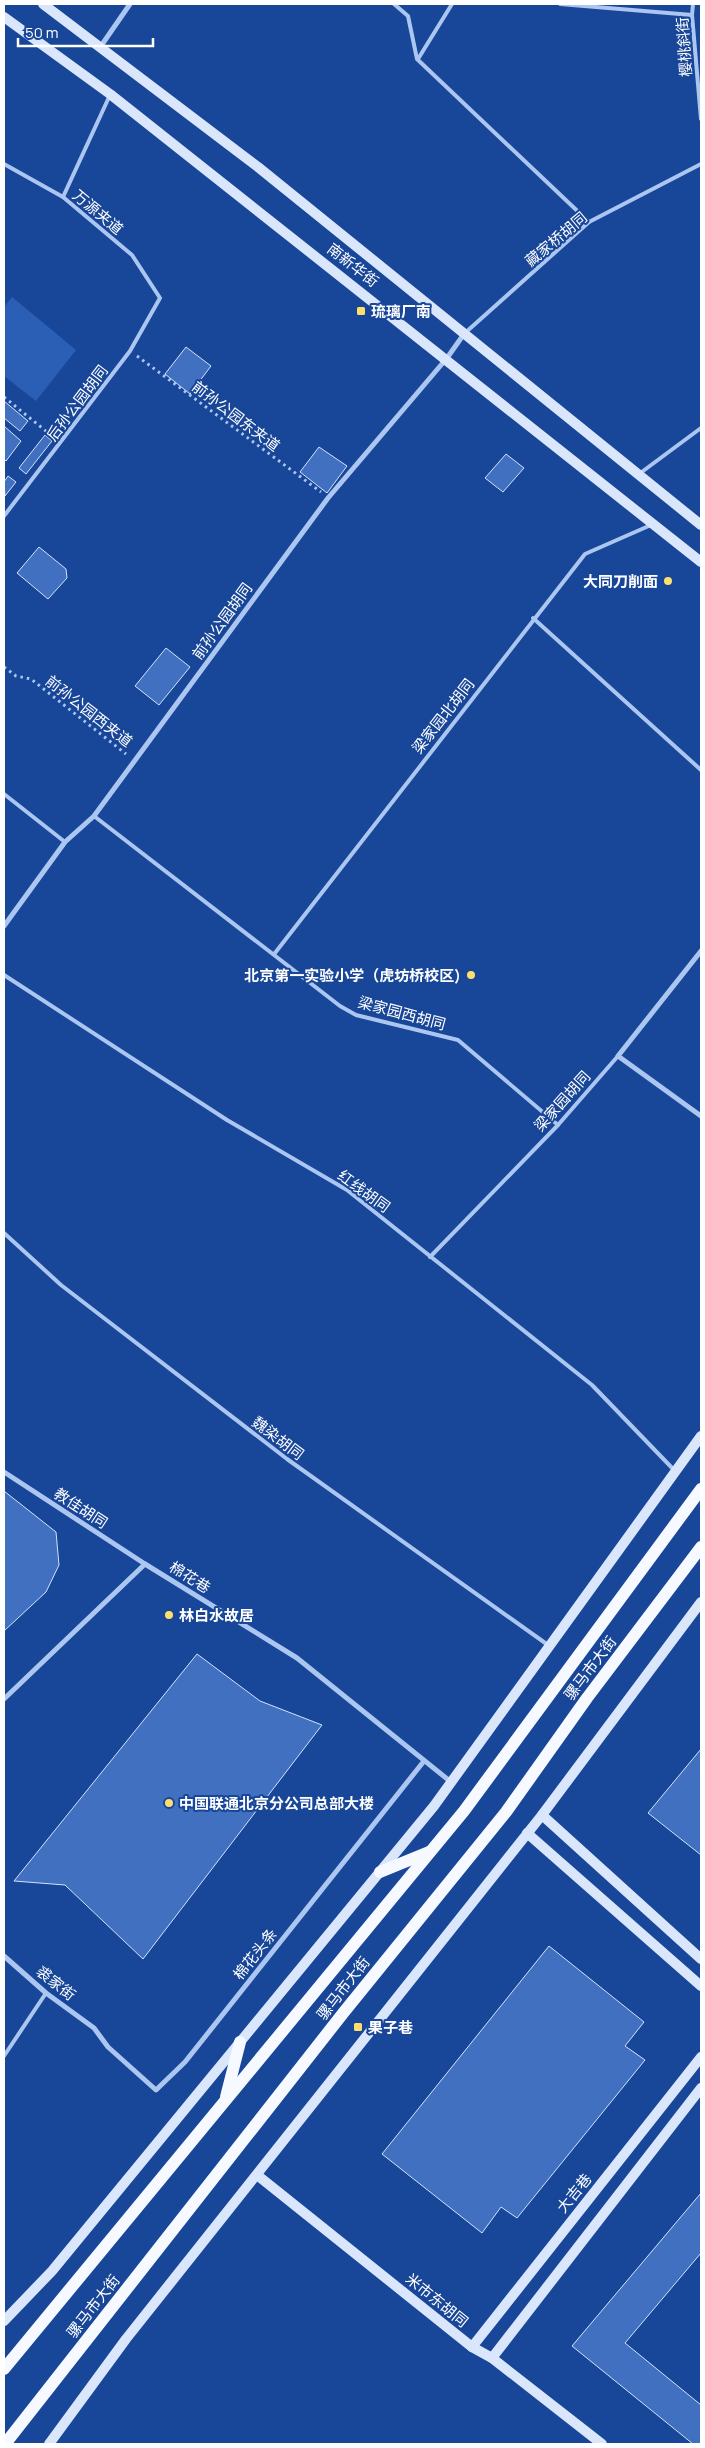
<svg xmlns="http://www.w3.org/2000/svg" width="705" height="2448" font-family="Manrope,'Noto Sans SC',sans-serif">
	<rect width="100%" height="100%" fill="#184698"/>
	<polygon fill="#2b5fb6" points="12,297 76,350 36,401 4,376 4,307"/>
	<g fill="#4070bf" stroke="#d3e2fc">
		<polygon points="186,347 211,366 190,394 165,374"/>
		<polygon points="4,401 28,421 20,431 4,418"/>
		<polygon points="4,426 21,441 6,461 4,459"/>
		<polygon points="45,435 52,441 26,474 19,468"/>
		<polygon points="319,447 347,466 327,493 300,472"/>
		<polygon points="506,454 524,468 503,492 485,478"/>
		<polygon points="8,476 16,482 5,496 4,482"/>
		<polygon points="39,547 66,569 67,578 48,599 17,573"/>
		<polygon points="166,648 190,667 159,705 135,686"/>
		<polygon points="4,1491 56,1532 59,1565 46,1592 4,1631"/>
		<polygon points="197,1654 260,1701 322,1725 143,1959 65,1885 14,1881"/>
		<polygon points="701,1749 701,1855 648,1813"/>
		<polygon points="549,1946 644,2022 625,2046 645,2060 517,2218 501,2207 482,2233 382,2154"/>
		<polygon points="701,2193 701,2253 625,2343 701,2405 701,2444 693,2444 572,2346"/>
	</g>
	<g fill="none" stroke-linecap="round" stroke-linejoin="round">
		<g stroke="#abc6f1" stroke-width="3" stroke-dasharray="2.5 4" stroke-linecap="butt">
			<polyline points="137,356 321,492"/>
			<polyline points="4,397 52,436"/>
			<polyline points="4,667 16,676 31,679 126,754"/>
		</g>
		<g stroke="#abc6f1" stroke-width="4">
			<polyline points="394,4 408,16 417,59 589,222"/>
			<polyline points="560,4 692,15"/>
			<polyline points="693,4 692,15 701,119"/>
			<polyline points="418,59 452,4"/>
			<polyline points="4,164 63,197 132,255 160,298 130,351 4,516"/>
			<polyline points="63,197 110,95"/>
			<polyline points="465,333 589,222 701,164"/>
			<polyline points="639,474 701,428"/>
			<polyline points="533,618 701,770"/>
			<polyline points="4,794 65,842"/>
			<polyline points="94,816 340,1006 356,1015 458,1040 558,1125"/>
			<polyline points="275,953 585,554 651,525"/>
			<polyline points="4,975 227,1120 347,1190 592,1385 675,1471"/>
			<polyline points="4,1233 61,1285 287,1459 548,1645"/>
			<polyline points="430,1257 558,1125 618,1056"/>
			<polyline points="4,2056 46,1993"/>
		</g>
		<g stroke="#abc6f1" stroke-width="5">
			<polyline points="101,46 130,4"/>
			<polyline points="4,926 65,842 94,816 328,498 447,358 464,334"/>
			<polyline points="701,951 618,1056 701,1116"/>
			<polyline points="4,1472 145,1564"/>
			<polyline points="4,1699 145,1564 297,1658 451,1782"/>
			<polyline points="4,1956 46,1993 94,2028 108,2047 156,2090 185,2062 424,1761"/>
		</g>
		<g stroke="#dae6fc" stroke-width="10">
			<polyline points="43,4 258,167 701,525"/>
			<polyline points="4,17 110,94 701,562"/>
			<polyline points="542,1815 701,1959"/>
			<polyline points="527,1833 701,1986"/>
			<polyline points="257,2175 472,2347 492,2358 602,2444"/>
			<polyline points="4,2321 52,2271 434,1806 701,1436"/>
			<polyline points="472,2347 701,2057"/>
			<polyline points="492,2358 701,2088"/>
			<polyline points="49,2444 126,2339 542,1815 701,1602"/>
		</g>
		<g stroke="#f6f9ff" stroke-width="12">
			<polyline points="380,1872 429,1852"/>
			<polyline points="226,2097 240,2042"/>
			<polyline points="4,2369 464,1811 701,1489"/>
			<polyline points="5,2444 344,2012 506,1812 587,1698 701,1547"/>
		</g>
	</g>
	<g fill="#ffdf6c" stroke="#184698" stroke-width="2">
		<rect x="356" y="306" width="10" height="10" rx="2.5"/>
		<circle cx="668" cy="581" r="5"/>
		<circle cx="471" cy="975" r="5"/>
		<circle cx="169" cy="1615" r="5"/>
		<circle cx="169" cy="1803" r="5"/>
		<rect x="353" y="2022" width="10" height="10" rx="2.5"/>
	</g>
	<g text-anchor="middle" dominant-baseline="central" stroke-width="4" stroke-linejoin="round" paint-order="stroke">
		<g font-size="15" fill="#fff" stroke="#184698">
			<text transform="translate(684 47) rotate(-94)">樱桃斜街</text>
			<text transform="translate(98 212) rotate(40)">万源夹道</text>
			<text transform="translate(556 239) rotate(-40)">藏家桥胡同</text>
			<text transform="translate(353 265) rotate(38)">南新华街</text>
			<text transform="translate(77 403) rotate(-53)">后孙公园胡同</text>
			<text transform="translate(236 416) rotate(37)">前孙公园东夹道</text>
			<text transform="translate(222 621) rotate(-54)">前孙公园胡同</text>
			<text transform="translate(89 711) rotate(38)">前孙公园西夹道</text>
			<text transform="translate(443 716) rotate(-52)">梁家园北胡同</text>
			<text transform="translate(402 1013) rotate(15)">梁家园西胡同</text>
			<text transform="translate(562 1101) rotate(-48)">梁家园胡同</text>
			<text transform="translate(364 1191) rotate(36)">红线胡同</text>
			<text transform="translate(278 1438) rotate(37)">魏染胡同</text>
			<text transform="translate(81 1508) rotate(33)">教佳胡同</text>
			<text transform="translate(190 1577) rotate(32)">棉花巷</text>
			<text transform="translate(590 1668) rotate(-53)">骡马市大街</text>
			<text transform="translate(255 1954) rotate(-52)">棉花头条</text>
			<text transform="translate(56 1983) rotate(38)">裘家街</text>
			<text transform="translate(343 1988) rotate(-52)">骡马市大街</text>
			<text transform="translate(574 2193) rotate(-51)">大吉巷</text>
			<text transform="translate(437 2300) rotate(39)">米市东胡同</text>
			<text transform="translate(93 2306) rotate(-52)">骡马市大街</text>
		</g>
		<g font-size="15" font-weight="bold" fill="#fff" stroke="#184698" text-anchor="start">
			<text x="371" y="311">琉璃厂南</text>
			<text x="658" y="581" text-anchor="end">大同刀削面</text>
			<text x="461" y="975" text-anchor="end">北京第一实验小学（虎坊桥校区)</text>
			<text x="179" y="1615">林白水故居</text>
			<text x="179" y="1803">中国联通北京分公司总部大楼</text>
			<text x="368" y="2027">果子巷</text>
		</g>
	</g>
	<rect width="705" height="2448" fill="none" stroke="#ffffff" stroke-width="10"/>
	<path d="M18 38v8h135v-8" fill="none" stroke="#ffffff" stroke-width="2.5"/>
	<text x="25" y="38" font-size="15" fill="#ffffff" stroke="#184698" stroke-width="4" paint-order="stroke">50 m</text>
</svg>
